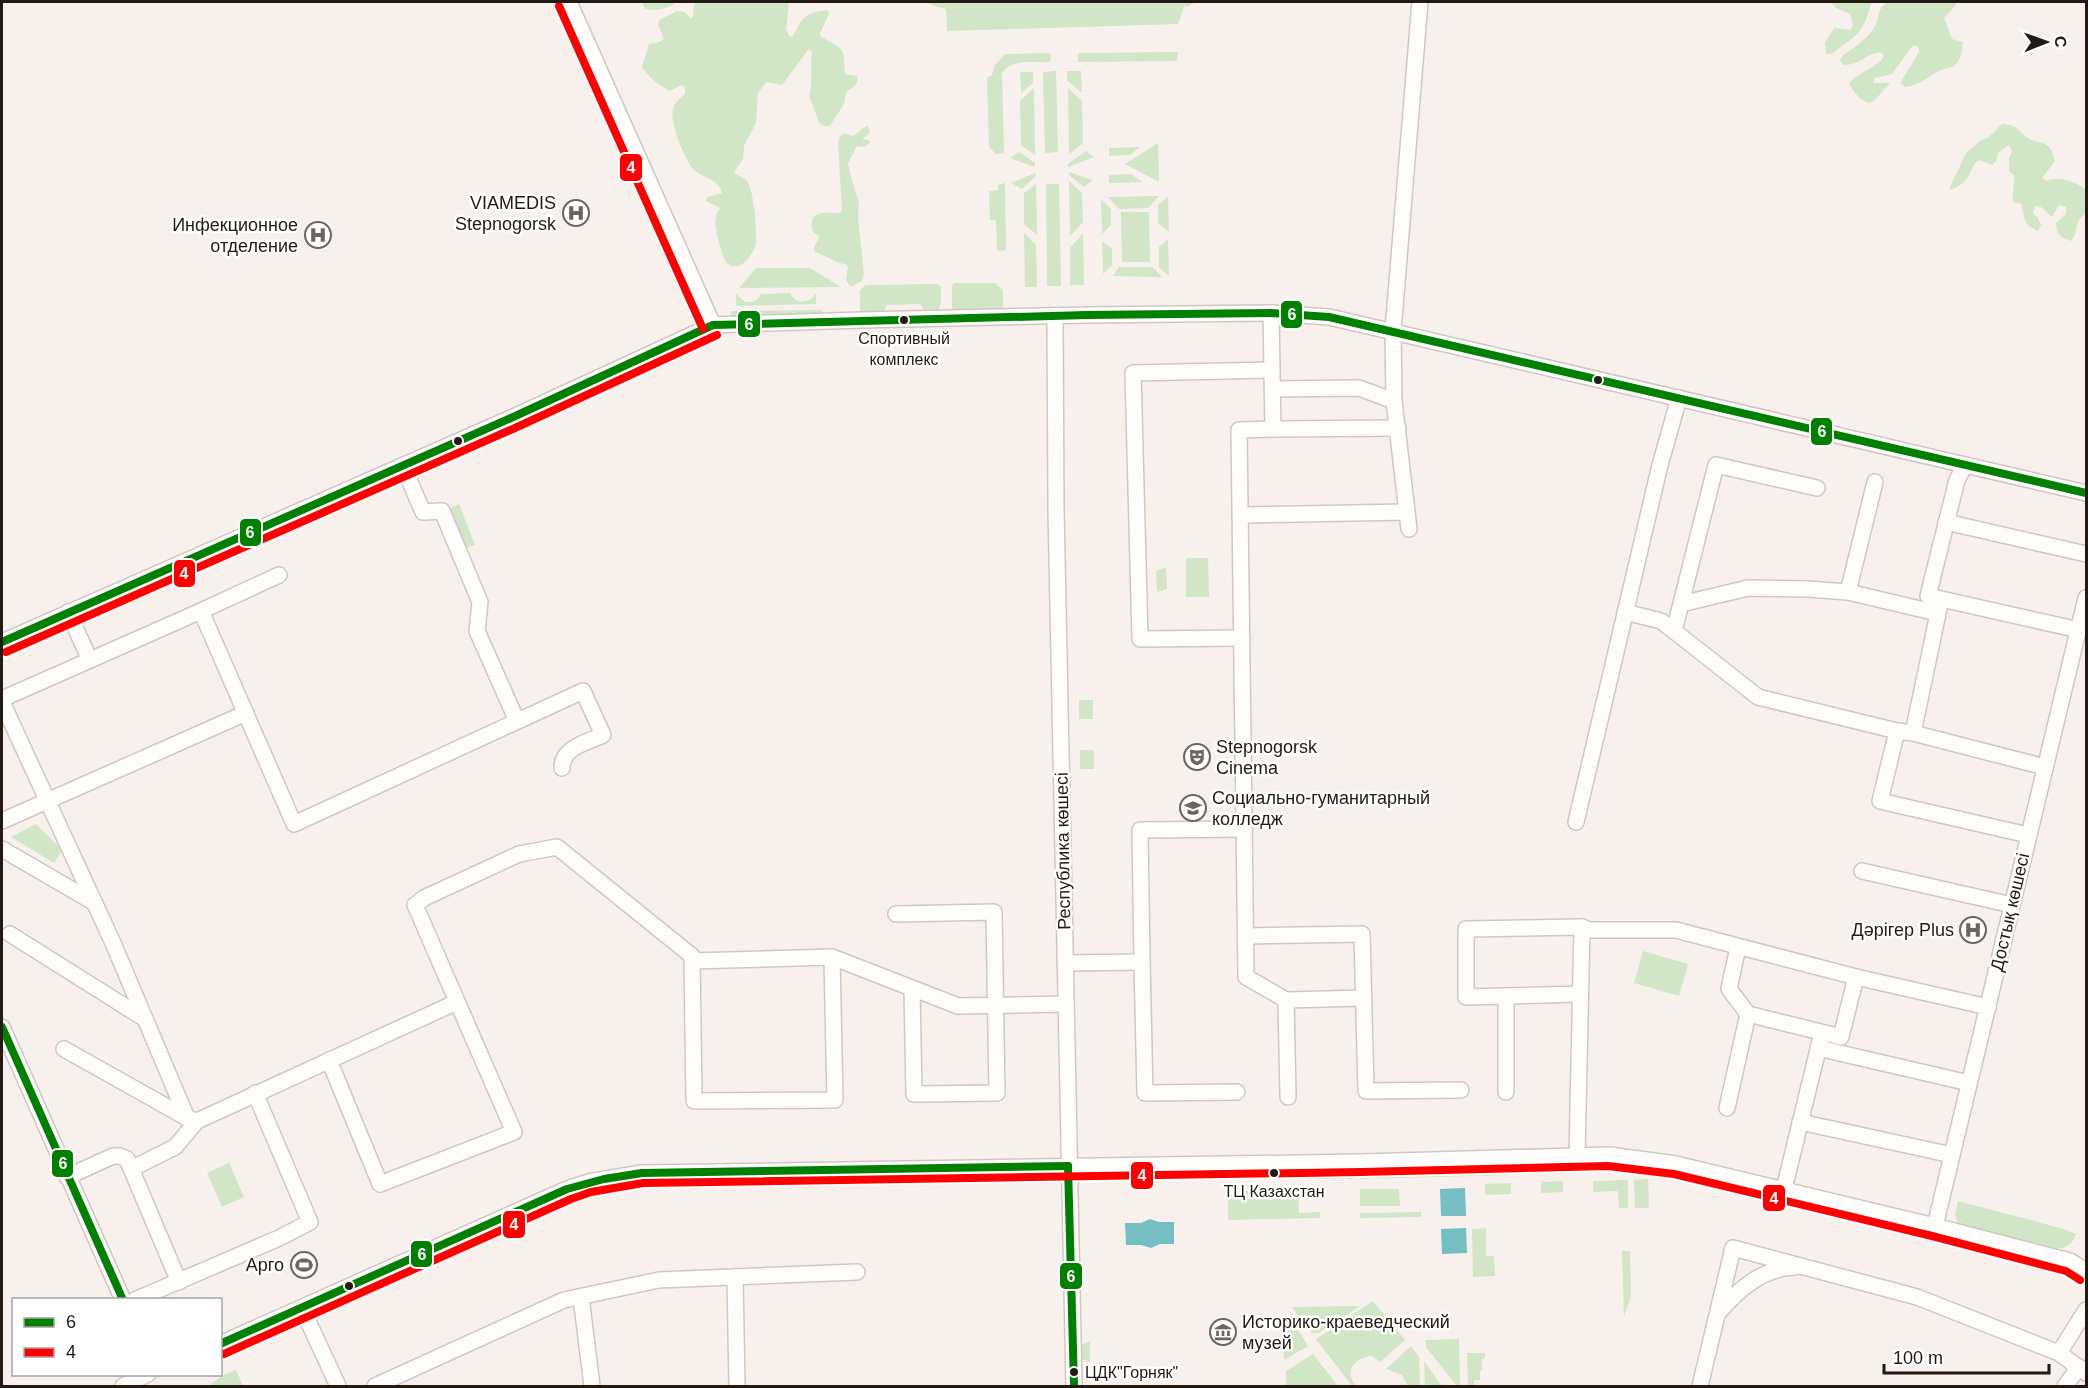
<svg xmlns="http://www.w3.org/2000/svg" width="2088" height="1388" font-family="Helvetica,sans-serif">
	<rect width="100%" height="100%" fill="#f7f0ec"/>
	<g fill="#d0e6c7">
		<path d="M 642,2 L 677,2 C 666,9 658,11 645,9 Z"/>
		<path d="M 698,2 L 789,2 L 786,29 L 790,37 L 793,36 C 803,16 805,13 828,10 L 829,14 L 820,33 L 821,37 C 845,49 843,47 845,74 L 857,76 C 859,85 853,87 846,92 L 844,104 L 830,126 C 827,126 823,126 820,124 C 819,123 811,100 809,96 C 813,83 810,65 812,51 L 808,50 L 782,85 L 766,82 L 758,93 L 756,123 L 744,146 L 743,159 L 734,172 C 739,177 745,177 748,183 C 754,193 758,237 755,247 C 751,256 740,273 728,264 C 723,260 721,248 719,243 C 716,229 712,219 720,208 L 706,201 L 707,197 L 722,193 C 718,178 704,179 694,170 C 685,161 669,121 673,109 C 674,103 680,99 685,94 L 685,87 L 681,85 L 670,91 C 659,86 649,77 642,67 L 649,44 L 657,43 L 664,39 L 658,24 L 659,20 L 677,11 L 685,12 L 690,18 L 693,17 L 694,5 Z"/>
		<polygon points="927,2 1196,2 1186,7 1185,4 1178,24 947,31 946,9 937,7"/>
		<path d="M 1831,2 L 1872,2 C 1868,12 1866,24 1858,33 C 1851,41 1840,46 1832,54 L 1826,54 L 1825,43 L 1834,28 L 1850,30 L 1853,25 L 1850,14 L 1836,8 Z"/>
		<path d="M 1887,2 L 1955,2 L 1956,5 L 1944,18 L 1952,39 L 1963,42 C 1962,50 1962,57 1956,64 C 1952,69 1945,68 1939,71 C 1927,77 1919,86 1905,87 L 1900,83 L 1919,52 L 1919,47 L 1913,45 L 1892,74 L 1875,78 L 1873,83 L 1890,83 L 1874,101 L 1869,103 C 1859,100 1854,92 1849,83 C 1859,72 1877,68 1884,56 L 1881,52 C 1867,53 1858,66 1843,65 L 1840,60 L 1843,55 C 1855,47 1868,39 1875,26 C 1880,15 1877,10 1887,2 Z"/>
		<polygon points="1178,52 1177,61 1078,62 1078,53"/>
		<path d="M 1051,53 L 1050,62 C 1035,63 1011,58 1002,73 L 1004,153 L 996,154 L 989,147 L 987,78 L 992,75 L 995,65 L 1005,54 Z"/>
		<polygon points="1056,71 1058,152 1045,153 1043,72"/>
		<polygon points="1067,71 1081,71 1082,93 1067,80"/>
		<polygon points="1020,72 1033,72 1033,83 1021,93"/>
		<polygon points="1034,88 1035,155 1021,145 1020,101"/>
		<polygon points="1068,88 1082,101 1083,143 1069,154"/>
		<path d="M 2002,124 C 2017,125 2017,129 2027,137 C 2040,147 2049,136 2055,161 L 2042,178 L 2047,181 C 2059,175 2077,182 2086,190 L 2086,214 C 2074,219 2079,232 2071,241 C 2061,238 2056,234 2056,223 L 2066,214 L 2066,207 L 2059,205 L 2052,217 L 2041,207 L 2035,206 L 2033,213 L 2038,218 L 2041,225 L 2038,231 C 2021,223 2026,218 2021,204 L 2013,202 C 2012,193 2015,184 2014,175 L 2009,171 L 2009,158 L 2012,152 L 2009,145 L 1998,153 L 1997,160 L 1992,165 L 1979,160 C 1972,165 1972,170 1968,177 C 1964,184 1957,187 1951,190 L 1949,189 L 1966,153 L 1981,140 L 1988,138 Z"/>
		<path d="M 868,126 L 870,133 L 862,139 L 869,140 L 870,143 L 864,147 L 857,146 C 854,151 850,159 848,164 C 848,166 857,199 859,201 L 858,218 L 864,274 L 862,281 L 853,286 L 850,286 L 846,280 L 848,266 L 845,264 L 839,263 L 814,251 L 814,247 L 819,239 L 819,236 L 813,232 C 807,210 824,212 839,213 L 842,211 L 838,143 L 840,136 L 845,133 L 851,136 C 858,136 860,127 868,126 Z"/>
		<polygon points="1158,143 1159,182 1125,164"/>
		<polygon points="1140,147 1130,155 1109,156 1109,148"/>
		<polygon points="1086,151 1094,157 1068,167 1068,164"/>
		<polygon points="1019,152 1035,163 1035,167 1010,158"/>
		<polygon points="1069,172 1093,180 1084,187 1069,175"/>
		<polygon points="1035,173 1036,176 1022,189 1011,183"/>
		<polygon points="1131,174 1142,182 1109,183 1109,175"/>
		<polygon points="1069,181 1082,193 1083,222 1070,236"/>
		<polygon points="1005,183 1006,250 997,251 996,220 990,220 989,191 998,190 998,185"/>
		<polygon points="1036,184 1037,235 1024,224 1024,193"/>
		<polygon points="1046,184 1059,184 1061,286 1047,286"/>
		<polygon points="1159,196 1148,208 1119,209 1108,197"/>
		<polygon points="1168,196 1169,232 1158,223 1158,205"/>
		<polygon points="1101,199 1111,209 1111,225 1102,234"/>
		<polygon points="1121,212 1149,212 1150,262 1122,262"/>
		<polygon points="1024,233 1036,245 1037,287 1025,287"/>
		<polygon points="1083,233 1084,285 1070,285 1070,248"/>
		<polygon points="1168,239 1169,276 1159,267 1159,247"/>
		<polygon points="1102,241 1112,249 1112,265 1103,274"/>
		<polygon points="1119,267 1152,267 1162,277 1113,276"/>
		<polygon points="756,268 810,268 841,287 739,288"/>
		<polygon points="954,283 995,283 1003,290 1003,310 957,311 952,308 952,285"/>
		<polygon points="938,284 941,287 941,304 937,312 926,312 920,304 887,305 882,314 860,314 860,290 866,285"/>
		<path d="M 790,293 C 796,305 810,304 816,293 L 816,304 L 736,306 L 736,294 L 745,302 C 753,302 757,302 761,294 Z"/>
		<polygon points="822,310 822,314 731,317 731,311"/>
		<polygon points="459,504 475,545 462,549 447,510"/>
		<polygon points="1186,558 1208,558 1209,597 1186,597"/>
		<polygon points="1166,567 1167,589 1157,592 1156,571"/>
		<rect x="1079" y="700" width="14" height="19"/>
		<rect x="1080" y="750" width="14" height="19"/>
		<polygon points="36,824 62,850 54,863 11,837"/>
		<polygon points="1643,951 1688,964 1679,996 1634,983"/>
		<polygon points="229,1163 244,1197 222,1207 207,1173"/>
		<polygon points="1509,1165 1510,1175 1360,1179 1360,1169"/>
		<polygon points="1352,1169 1353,1179 1298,1179 1298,1170"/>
		<polygon points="1648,1179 1649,1208 1635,1208 1634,1180"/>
		<polygon points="1628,1180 1628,1208 1619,1208 1618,1191 1593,1192 1593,1181"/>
		<polygon points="1563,1181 1563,1192 1541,1193 1541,1182"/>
		<polygon points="1511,1183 1511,1194 1485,1195 1485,1184"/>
		<polygon points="1360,1189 1399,1189 1400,1206 1360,1206"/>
		<polygon points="1298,1190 1299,1213 1320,1212 1320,1218 1228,1220 1228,1192 1233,1192 1233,1196 1244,1195 1244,1191 1261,1191 1262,1196 1289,1195 1289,1191"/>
		<path d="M 1958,1201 L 2064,1229 L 2076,1234 C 2073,1243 2067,1249 2057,1248 L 1958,1224 L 1955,1215 Z"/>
		<polygon points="1421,1212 1421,1217 1360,1218 1360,1213"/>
		<polygon points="1486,1228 1486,1256 1494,1256 1495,1276 1473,1277 1472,1229"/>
		<polygon points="1622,1251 1630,1251 1631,1296 1624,1317"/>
		<path d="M 1373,1301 L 1405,1340 L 1380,1362 L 1372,1356 C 1357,1357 1343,1370 1355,1384 L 1352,1386 L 1316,1339 Z"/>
		<polygon points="1360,1306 1319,1333 1312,1333 1292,1307"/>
		<polygon points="1283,1325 1297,1328 1308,1346 1284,1360"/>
		<polygon points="1459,1339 1460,1386 1457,1386 1426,1347 1426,1340"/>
		<polygon points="1090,1341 1090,1362 1081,1359 1081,1345"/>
		<polygon points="1411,1346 1419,1357 1420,1386 1408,1386 1402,1375 1386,1369"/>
		<polygon points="1467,1353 1485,1353 1485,1358 1482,1359 1482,1371 1480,1371 1480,1380 1474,1380 1474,1386 1468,1386"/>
		<polygon points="1313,1354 1338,1386 1286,1386 1286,1371"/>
		<polygon points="1424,1361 1442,1386 1425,1386"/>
		<polygon points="236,1370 243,1386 208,1386 223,1375"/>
	</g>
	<g fill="#74bec4">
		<polygon points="1465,1188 1466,1216 1441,1216 1440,1189"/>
		<polygon points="1150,1219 1159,1222 1174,1222 1174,1244 1160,1244 1151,1248 1141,1245 1126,1245 1125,1223 1141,1223"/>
		<polygon points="1466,1228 1467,1253 1442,1254 1441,1229"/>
	</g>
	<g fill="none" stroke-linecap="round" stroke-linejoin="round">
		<defs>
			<g id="minor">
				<polyline points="569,2 713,325"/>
				<polyline points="1271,313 1273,429 1239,430 1246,977 1286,1000 1364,998"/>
				<polyline points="1055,316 1056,509 1074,1386"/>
				<polyline points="1273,389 1359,388 1394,401"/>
				<polyline points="1273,429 1398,428"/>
				<polyline points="1965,465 1957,480 1928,596 2079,630"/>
				<polyline points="403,466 423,512 442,511 480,602 477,631 517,721"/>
				<polyline points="1817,488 1716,465 1674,631 1758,697 1897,731 1880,801 2028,835"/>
				<polyline points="1241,515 1407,512"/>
				<polyline points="1946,522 2086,554"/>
				<polyline points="1409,529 1394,401 1393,331 1420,2"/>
				<polyline points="1848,592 1875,482"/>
				<polyline points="1681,604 1748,588 1807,589 1848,592 1937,613"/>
				<polyline points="201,611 279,575"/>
				<polyline points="68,612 90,660"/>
				<polyline points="1625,612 1661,621 1674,631"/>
				<polyline points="1242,638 1140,639 1133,373 1272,370"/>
				<polyline points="2,642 511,418 713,325 861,320 1087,315 1271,313 1329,317 2086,493"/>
				<path d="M 2,699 L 201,611 L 294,824 L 583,691 L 603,735 C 586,743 562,747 562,768"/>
				<polyline points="2,702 113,943 187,1118 197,1121"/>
				<polyline points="1897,731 1913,733 2045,767"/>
				<polyline points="1913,733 1940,604"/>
				<polyline points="2,821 246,713"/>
				<polyline points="1576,822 1660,465 1679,398"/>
				<polyline points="2,849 95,903"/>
				<polyline points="1862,871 2012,905"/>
				<polyline points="896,914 994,912 997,1093 914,1094 912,989"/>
				<polyline points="1582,927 1589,930 1676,930 1856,977 1988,1007"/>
				<polyline points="10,934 145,1019"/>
				<polyline points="1246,936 1362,934 1366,1091 1461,1090"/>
				<polyline points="1738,947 1729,989 1748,1014 1841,1037 1856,977"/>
				<polyline points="693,961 832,957 958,1006 1066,1004"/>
				<polyline points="1142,962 1145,1093 1237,1092"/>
				<polyline points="1065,963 1142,962 1140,830 1244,829"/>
				<polyline points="1506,996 1506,1092"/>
				<polyline points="1286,1000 1288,1097"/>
				<polyline points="2,1027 123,1300"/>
				<polyline points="1818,1048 1969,1083"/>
				<polyline points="64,1049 187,1118"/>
				<polyline points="329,1060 380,1184 514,1132 415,905 424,898 519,854 557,847 692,956 694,1101 835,1100 832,957"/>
				<polyline points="1727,1108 1748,1014"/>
				<polyline points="1800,1122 1952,1155"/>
				<polyline points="1577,1155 1582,927 1466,929 1466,997 1580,994"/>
				<polyline points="131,1169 175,1147 197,1121 457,1002"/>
				<polyline points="67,1177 113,1156 120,1156 127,1159 179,1282"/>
				<polyline points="1784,1189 1822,1033"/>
				<polyline points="1935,1226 2086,598"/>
				<polyline points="735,1277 737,1386"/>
				<polyline points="581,1297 592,1386"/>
				<polyline points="135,1300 279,1238 310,1222 255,1093"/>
				<polyline points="302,1308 338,1386"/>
				<path d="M 1718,1313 C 1738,1290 1762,1268 1795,1267"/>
				<polyline points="220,1344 567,1189 588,1182 642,1173 1361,1162 1609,1155 1676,1164 1935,1226 2070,1261 2086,1271"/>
				<polyline points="2059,1353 2086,1310"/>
				<polyline points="123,1386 148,1374"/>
				<polyline points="375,1386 564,1300 659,1280 857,1272"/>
				<polyline points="1700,1386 1733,1248 1917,1297 2059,1353 2086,1373"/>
				<polyline points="2065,1386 2079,1367"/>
			</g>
		</defs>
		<use href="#minor" stroke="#d0c7c2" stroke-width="18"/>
		<use href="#minor" stroke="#fefdfc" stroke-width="15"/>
		<defs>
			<g id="bus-1">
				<polyline points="2,642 511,418 713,325 1087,315 1271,313 1329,317 2086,493"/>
				<polyline points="2,1027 123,1300"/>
				<polyline points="1068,1166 1074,1386"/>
				<polyline points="220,1344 567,1189 604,1179 642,1173 1068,1166"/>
			</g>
			<g id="bus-2">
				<polyline points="559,6 703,329"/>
				<polyline points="6,652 515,428 717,335"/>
				<polyline points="224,1354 571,1199 591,1192 643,1183 1361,1172 1608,1166 1674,1174 1932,1236 2066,1271 2080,1280"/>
			</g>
		</defs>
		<use href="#bus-1" stroke="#fff" stroke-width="12"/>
		<use href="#bus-2" stroke="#fff" stroke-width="12"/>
		<use href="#bus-1" stroke="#008000" stroke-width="8"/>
		<use href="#bus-2" stroke="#f00" stroke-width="8"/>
	</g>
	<defs>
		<symbol id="hospital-ring" viewBox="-11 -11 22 22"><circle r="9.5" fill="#fff" stroke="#6e645f" stroke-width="1.5"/><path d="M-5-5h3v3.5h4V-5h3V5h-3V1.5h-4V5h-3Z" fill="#6e645f"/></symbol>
		<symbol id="theatre-ring" viewBox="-11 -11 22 22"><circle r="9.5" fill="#fff" stroke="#6e645f" stroke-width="1.5"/><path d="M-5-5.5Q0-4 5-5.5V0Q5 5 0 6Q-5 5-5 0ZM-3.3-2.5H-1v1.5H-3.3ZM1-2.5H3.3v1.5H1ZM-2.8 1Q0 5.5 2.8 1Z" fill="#6e645f"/></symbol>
		<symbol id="university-ring" viewBox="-11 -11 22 22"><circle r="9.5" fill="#fff" stroke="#6e645f" stroke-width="1.5"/><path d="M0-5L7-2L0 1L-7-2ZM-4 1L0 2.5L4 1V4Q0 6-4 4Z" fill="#6e645f"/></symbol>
		<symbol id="stadium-ring" viewBox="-11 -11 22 22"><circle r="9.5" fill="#fff" stroke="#6e645f" stroke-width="1.5"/><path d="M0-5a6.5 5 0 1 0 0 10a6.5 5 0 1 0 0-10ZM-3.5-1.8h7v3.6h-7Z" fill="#6e645f"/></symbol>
		<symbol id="museum-ring" viewBox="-11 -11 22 22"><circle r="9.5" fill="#fff" stroke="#6e645f" stroke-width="1.5"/><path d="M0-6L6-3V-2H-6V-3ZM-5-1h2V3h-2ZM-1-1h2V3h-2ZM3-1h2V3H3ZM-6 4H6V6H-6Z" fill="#6e645f"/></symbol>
	</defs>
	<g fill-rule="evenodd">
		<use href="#hospital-ring" x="561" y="198" width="30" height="30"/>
		<use href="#hospital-ring" x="303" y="220" width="30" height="30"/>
		<use href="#theatre-ring" x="1182" y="742" width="30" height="30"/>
		<use href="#university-ring" x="1178" y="793" width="30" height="30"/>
		<use href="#hospital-ring" x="1958" y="915" width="30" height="30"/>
		<use href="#stadium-ring" x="289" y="1250" width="30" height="30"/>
		<use href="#museum-ring" x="1208" y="1317" width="30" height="30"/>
	</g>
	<g fill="#251913" stroke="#fff" stroke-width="2">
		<circle cx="904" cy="320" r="5"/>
		<circle cx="1598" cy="380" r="5"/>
		<circle cx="458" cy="441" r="5"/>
		<circle cx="1274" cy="1173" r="5"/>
		<circle cx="349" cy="1286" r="5"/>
		<circle cx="1074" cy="1372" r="5"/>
	</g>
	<g text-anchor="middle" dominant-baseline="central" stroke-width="5" stroke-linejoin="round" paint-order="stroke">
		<g font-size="16" fill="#251913" stroke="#fff">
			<text x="904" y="338">Спортивный<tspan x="904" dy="21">комплекс</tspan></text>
			<text x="1274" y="1191">ТЦ Казахстан</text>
			<text x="1085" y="1372" text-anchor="start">ЦДК"Горняк"</text>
		</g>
		<g font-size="18" fill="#251913" stroke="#fff" text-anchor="end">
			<text x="556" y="203">VIAMEDIS<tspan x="556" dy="21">Stepnogorsk</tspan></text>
			<text x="298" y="225">Инфекционное<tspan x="298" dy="21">отделение</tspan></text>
			<text x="1216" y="747" text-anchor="start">Stepnogorsk<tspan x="1216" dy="21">Cinema</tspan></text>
			<text x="1212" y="798" text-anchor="start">Социально-гуманитарный<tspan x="1212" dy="21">колледж</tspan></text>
			<text x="1954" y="930">Дәрігер Plus</text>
			<text x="284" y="1265">Арго</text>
			<text x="1242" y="1322" text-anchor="start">Историко-краеведческий<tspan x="1242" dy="21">музей</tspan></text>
		</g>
		<g font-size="18" fill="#251913" stroke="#fff">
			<text transform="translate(1063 851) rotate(-91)">Республика көшесі</text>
			<text transform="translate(2010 912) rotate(-77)">Достық көшесі</text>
		</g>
	</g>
	<g stroke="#fff" stroke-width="2">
		<rect x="619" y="153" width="24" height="29" rx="6" fill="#f00"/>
		<rect x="1280" y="300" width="23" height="29" rx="6" fill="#008000"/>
		<rect x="737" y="310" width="24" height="28" rx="6" fill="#008000"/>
		<rect x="1810" y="417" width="23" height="29" rx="6" fill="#008000"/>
		<rect x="239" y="518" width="23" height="29" rx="6" fill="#008000"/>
		<rect x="173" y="559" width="23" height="29" rx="6" fill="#f00"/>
		<rect x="51" y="1149" width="23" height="29" rx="6" fill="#008000"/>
		<rect x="1130" y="1161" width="24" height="29" rx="6" fill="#f00"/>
		<rect x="1762" y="1184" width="24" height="28" rx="6" fill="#f00"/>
		<rect x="502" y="1210" width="24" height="29" rx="6" fill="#f00"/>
		<rect x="410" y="1240" width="23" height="28" rx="6" fill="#008000"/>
		<rect x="1059" y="1262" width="24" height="28" rx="6" fill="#008000"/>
	</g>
	<g font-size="16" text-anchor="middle" font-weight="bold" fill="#fff">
		<text x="631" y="173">4</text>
		<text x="1292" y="320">6</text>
		<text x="749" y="330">6</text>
		<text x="1822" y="437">6</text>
		<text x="250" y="538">6</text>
		<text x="184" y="579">4</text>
		<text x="63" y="1169">6</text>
		<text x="1142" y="1181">4</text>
		<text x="1774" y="1204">4</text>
		<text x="514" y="1230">4</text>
		<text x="422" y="1260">6</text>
		<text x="1071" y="1282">6</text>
	</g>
	<rect width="2088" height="1388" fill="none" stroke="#251913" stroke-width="6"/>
	<rect x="12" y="1298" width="210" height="78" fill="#ffffff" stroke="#a8a3a1" stroke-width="1.5"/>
	<rect x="24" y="1318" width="30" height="9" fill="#008000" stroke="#a8a3a1" stroke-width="1.5"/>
	<text x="66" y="1328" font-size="18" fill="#251913">6</text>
	<rect x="24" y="1348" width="30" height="9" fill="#ff0000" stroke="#a8a3a1" stroke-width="1.5"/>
	<text x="66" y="1358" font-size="18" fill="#251913">4</text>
	<g transform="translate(2046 42) rotate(89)" stroke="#ffffff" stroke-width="4.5" paint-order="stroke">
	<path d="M0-4.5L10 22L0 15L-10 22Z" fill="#251913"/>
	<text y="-9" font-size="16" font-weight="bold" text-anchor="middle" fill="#251913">С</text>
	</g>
	<path d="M1884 1364v9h165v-9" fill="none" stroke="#251913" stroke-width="3"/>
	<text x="1893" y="1364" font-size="18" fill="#251913" stroke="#ffffff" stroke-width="4.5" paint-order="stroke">100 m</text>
</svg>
